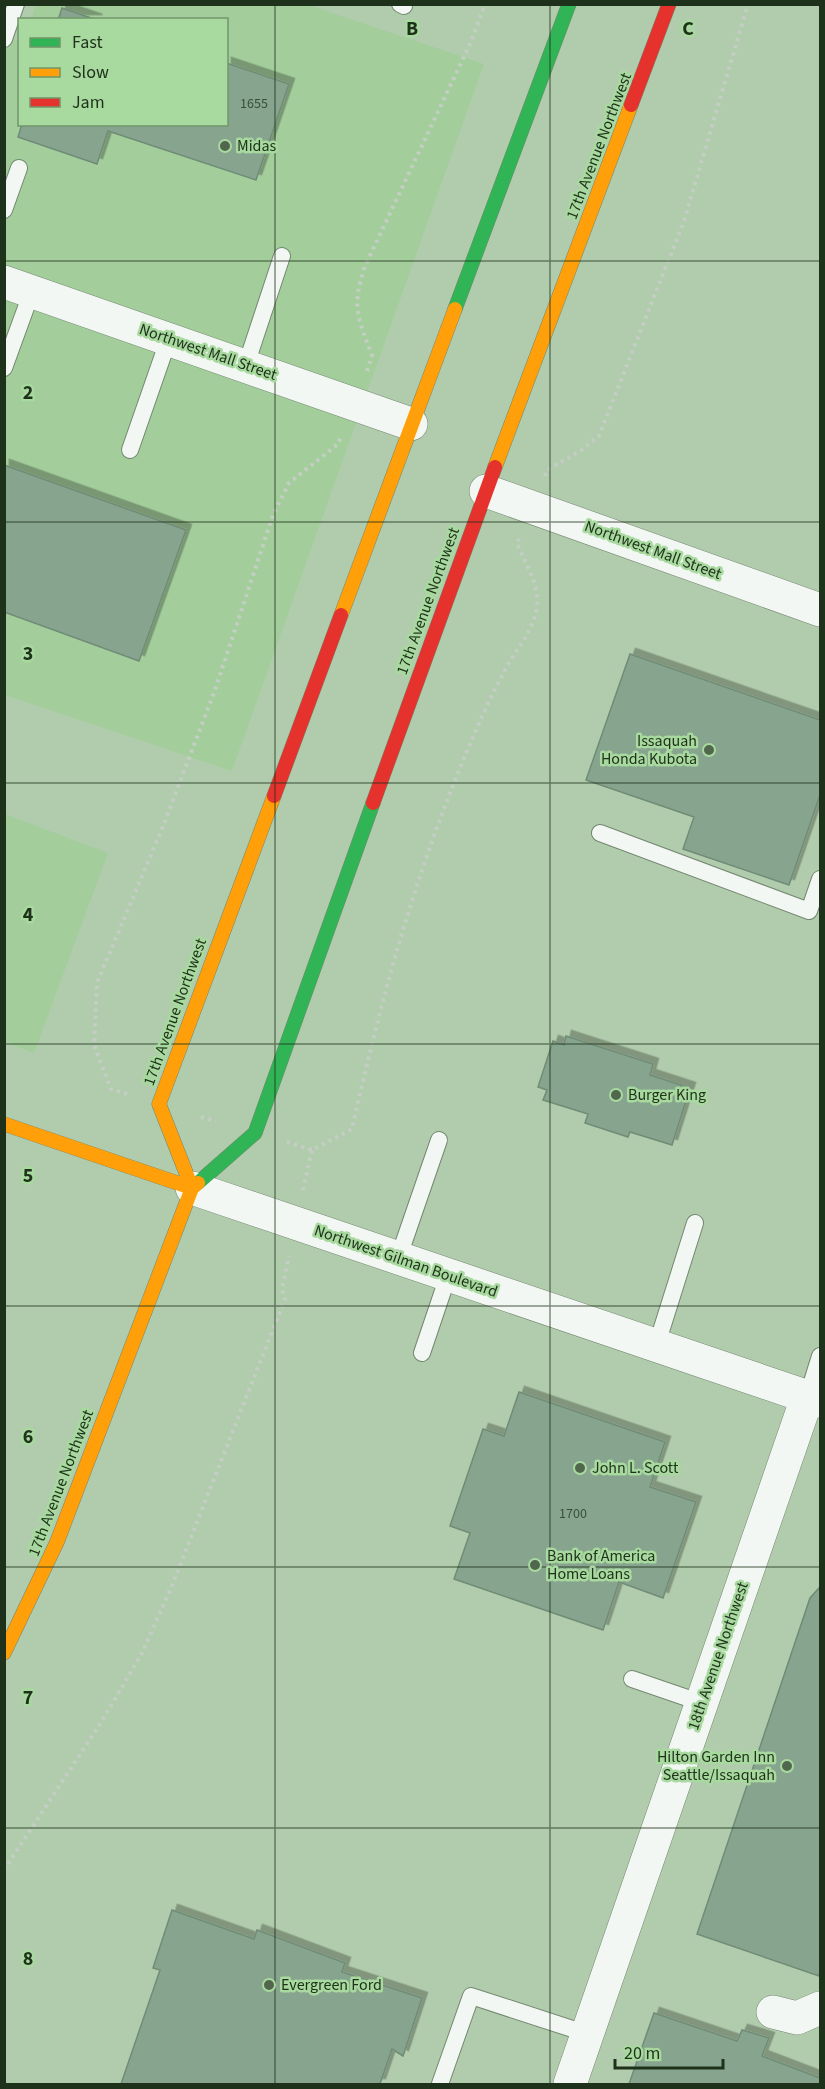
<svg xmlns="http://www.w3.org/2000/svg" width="825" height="2089" font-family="'Source Sans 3',sans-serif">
	<defs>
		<filter id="shadow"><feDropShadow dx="5.5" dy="-5.5" stdDeviation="0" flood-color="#0004"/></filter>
	</defs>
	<rect width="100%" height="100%" fill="#b1ccac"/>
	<g fill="#a3ce9c">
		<polygon points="36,5 309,5 484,64 232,771 5,695 5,36 19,41 20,124 226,124 226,20 31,19"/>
		<polygon points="5,814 108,853 34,1053 5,1042"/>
	</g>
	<g fill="#87a48e" stroke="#708c77" stroke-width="1.5" filter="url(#shadow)">
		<polygon points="62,8 97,20 58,20"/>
		<polygon points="226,63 289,84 256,180 108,131 97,164 18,137 22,124 226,124"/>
		<polygon points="4,465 186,530 139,661 4,612"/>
		<polygon points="630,654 820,720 820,795 789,885 683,849 694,817 586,780"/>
		<polygon points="566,1036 653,1064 650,1075 690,1088 672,1145 630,1132 628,1137 585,1123 588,1114 543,1100 547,1090 538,1087 553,1041 564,1045"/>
		<polygon points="519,1392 665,1442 650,1487 696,1502 663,1598 619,1582 603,1630 454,1579 470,1533 450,1526 483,1429 504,1436"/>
		<polygon points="820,1587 820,1970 819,1976 697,1934 810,1598"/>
		<polygon points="172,1910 254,1939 257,1930 345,1963 342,1972 422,1998 403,2056 392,2049 380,2084 121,2084 160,1970 153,1968"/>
		<polygon points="654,2013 737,2041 742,2030 769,2038 762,2056 820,2078 820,2084 629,2084"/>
	</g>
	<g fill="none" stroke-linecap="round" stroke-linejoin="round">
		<defs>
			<g id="lane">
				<polyline points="400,4 404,6"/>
				<polyline points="4,39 16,4"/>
				<polyline points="4,210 19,168"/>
				<polyline points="246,365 282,256"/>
				<polyline points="4,368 32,291"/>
				<polyline points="130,450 169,338"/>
				<polyline points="600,833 809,911 820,879"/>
				<polyline points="398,1259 439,1140"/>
				<polyline points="656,1347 695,1223"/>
				<polyline points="422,1353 448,1276"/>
				<polyline points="807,1398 820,1356"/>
				<polyline points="632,1679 702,1703"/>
				<polyline points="440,2084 471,1996 588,2034"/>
			</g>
			<g id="street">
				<polyline points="4,282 411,424"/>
				<polyline points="486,491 820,610"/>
				<polyline points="192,1188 820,1401"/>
				<polyline points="773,2012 797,2018 820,2008"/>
				<polyline points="570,2084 807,1398"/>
			</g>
			<g id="fast">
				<polyline points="455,309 569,4"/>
				<polyline points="198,1183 255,1133 373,803"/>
			</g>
			<g id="slow">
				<polyline points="495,467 631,105"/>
				<polyline points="341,615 455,309"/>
				<polyline points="4,1124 192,1188"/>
				<polyline points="192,1188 159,1104 274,796"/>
				<polyline points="4,1653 57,1542 192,1188 198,1183"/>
			</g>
			<g id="jam">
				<polyline points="631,105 669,4"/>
				<polyline points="274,796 341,615"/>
				<polyline points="373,803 495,467"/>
			</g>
		</defs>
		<use href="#lane" stroke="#738870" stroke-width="18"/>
		<use href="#street" stroke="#738870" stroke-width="34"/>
		<use href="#fast" stroke="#738870" stroke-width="15"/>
		<use href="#slow" stroke="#738870" stroke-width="15"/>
		<use href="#jam" stroke="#738870" stroke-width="15"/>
		<g stroke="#c5cec5" stroke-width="4" stroke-dasharray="3 4.5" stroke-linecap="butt">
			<path d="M 367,371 L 372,356 C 358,317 351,308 365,266 L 471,42 L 485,4"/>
			<polyline points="545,476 547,470 580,451 599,436 684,221 748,4"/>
			<polyline points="127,1094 111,1089 94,1045 97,983 164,824 215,690 273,515 289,483 338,444 341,437"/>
			<polyline points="201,1117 216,1121"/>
			<path d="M 287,1142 L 312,1150 L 352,1129 C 380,1003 413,882 462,763 C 475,732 488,701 504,672 C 515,650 533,633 537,607 C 540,584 525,564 517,543 L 519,539"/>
			<polyline points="303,1190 312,1150"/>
			<polyline points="4,1870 102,1721 142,1653 171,1588 285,1299 282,1289 289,1256"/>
		</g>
		<use href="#lane" stroke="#f3f7f3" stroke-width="16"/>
		<use href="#street" stroke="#f3f7f3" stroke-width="33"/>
		<use href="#fast" stroke="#30b455" stroke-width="14"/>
		<use href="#slow" stroke="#ff9f0a" stroke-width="14"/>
		<use href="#jam" stroke="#e5322d" stroke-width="14"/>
	</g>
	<path fill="none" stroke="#1e311a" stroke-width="1.5" stroke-opacity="0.55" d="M 275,4 L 275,2084M 550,4 L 550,2084M 4,261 L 820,261M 4,522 L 820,522M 4,783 L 820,783M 4,1044 L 820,1044M 4,1306 L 820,1306M 4,1567 L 820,1567M 4,1828 L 820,1828"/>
	<g fill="#51674d" stroke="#a8d99f" stroke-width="2">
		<circle cx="225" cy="146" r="6"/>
		<circle cx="709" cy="750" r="6"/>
		<circle cx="616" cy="1095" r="6"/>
		<circle cx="580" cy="1468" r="6"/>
		<circle cx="535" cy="1565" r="6"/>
		<circle cx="787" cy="1766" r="6"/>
		<circle cx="269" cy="1985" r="6"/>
	</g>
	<g text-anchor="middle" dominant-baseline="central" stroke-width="5" stroke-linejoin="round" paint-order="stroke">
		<g font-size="14" fill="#384e37">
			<text x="254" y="104">1655</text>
			<text x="573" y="1514">1700</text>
		</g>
		<g font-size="16" fill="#1e311a" stroke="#a8d99f" text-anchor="start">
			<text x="237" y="146">Midas</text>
			<text x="697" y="741" text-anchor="end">Issaquah<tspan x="697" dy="18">Honda Kubota</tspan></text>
			<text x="628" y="1095">Burger King</text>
			<text x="592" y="1468">John L. Scott</text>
			<text x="547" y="1556">Bank of America<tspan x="547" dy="18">Home Loans</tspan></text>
			<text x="775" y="1757" text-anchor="end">Hilton Garden Inn<tspan x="775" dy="18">Seattle/Issaquah</tspan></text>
			<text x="281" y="1985">Evergreen Ford</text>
		</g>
		<g font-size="16" fill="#1e311a" stroke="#a8d99f">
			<text transform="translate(599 146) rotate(-69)">17th Avenue Northwest</text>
			<text transform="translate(208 352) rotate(19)">Northwest Mall Street</text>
			<text transform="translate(653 550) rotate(20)">Northwest Mall Street</text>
			<text transform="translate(428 601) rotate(-70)">17th Avenue Northwest</text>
			<text transform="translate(175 1012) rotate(-70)">17th Avenue Northwest</text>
			<text transform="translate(406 1261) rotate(19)">Northwest Gilman Boulevard</text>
			<text transform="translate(61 1483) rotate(-69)">17th Avenue Northwest</text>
			<text transform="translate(718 1656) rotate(-71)">18th Avenue Northwest</text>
		</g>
	</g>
	<g font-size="20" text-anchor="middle" font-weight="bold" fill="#1e311a" stroke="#a8d99f" stroke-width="5" stroke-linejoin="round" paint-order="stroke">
		<text x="412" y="35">B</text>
		<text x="688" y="35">C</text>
		<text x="28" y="399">2</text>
		<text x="28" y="660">3</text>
		<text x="28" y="921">4</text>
		<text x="28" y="1182">5</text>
		<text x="28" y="1443">6</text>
		<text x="28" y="1704">7</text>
		<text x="28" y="1965">8</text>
	</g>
	<rect width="825" height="2089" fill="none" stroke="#1e311a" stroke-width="12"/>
	<rect x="18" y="18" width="210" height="108" fill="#a8d99f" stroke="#71966a" stroke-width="1.5"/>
	<rect x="30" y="38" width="30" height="9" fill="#30b455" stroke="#71966a" stroke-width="1.5"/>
	<text x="72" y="48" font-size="18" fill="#1e311a">Fast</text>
	<rect x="30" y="68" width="30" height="9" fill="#ff9f0a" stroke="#71966a" stroke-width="1.5"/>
	<text x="72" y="78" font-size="18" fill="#1e311a">Slow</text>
	<rect x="30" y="98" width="30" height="9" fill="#e5322d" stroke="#71966a" stroke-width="1.5"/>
	<text x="72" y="108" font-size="18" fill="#1e311a">Jam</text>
	<path d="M615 2059v9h108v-9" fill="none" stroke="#1e311a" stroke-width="3"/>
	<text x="624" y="2059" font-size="18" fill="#1e311a" stroke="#a8d99f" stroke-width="4.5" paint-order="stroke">20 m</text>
</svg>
